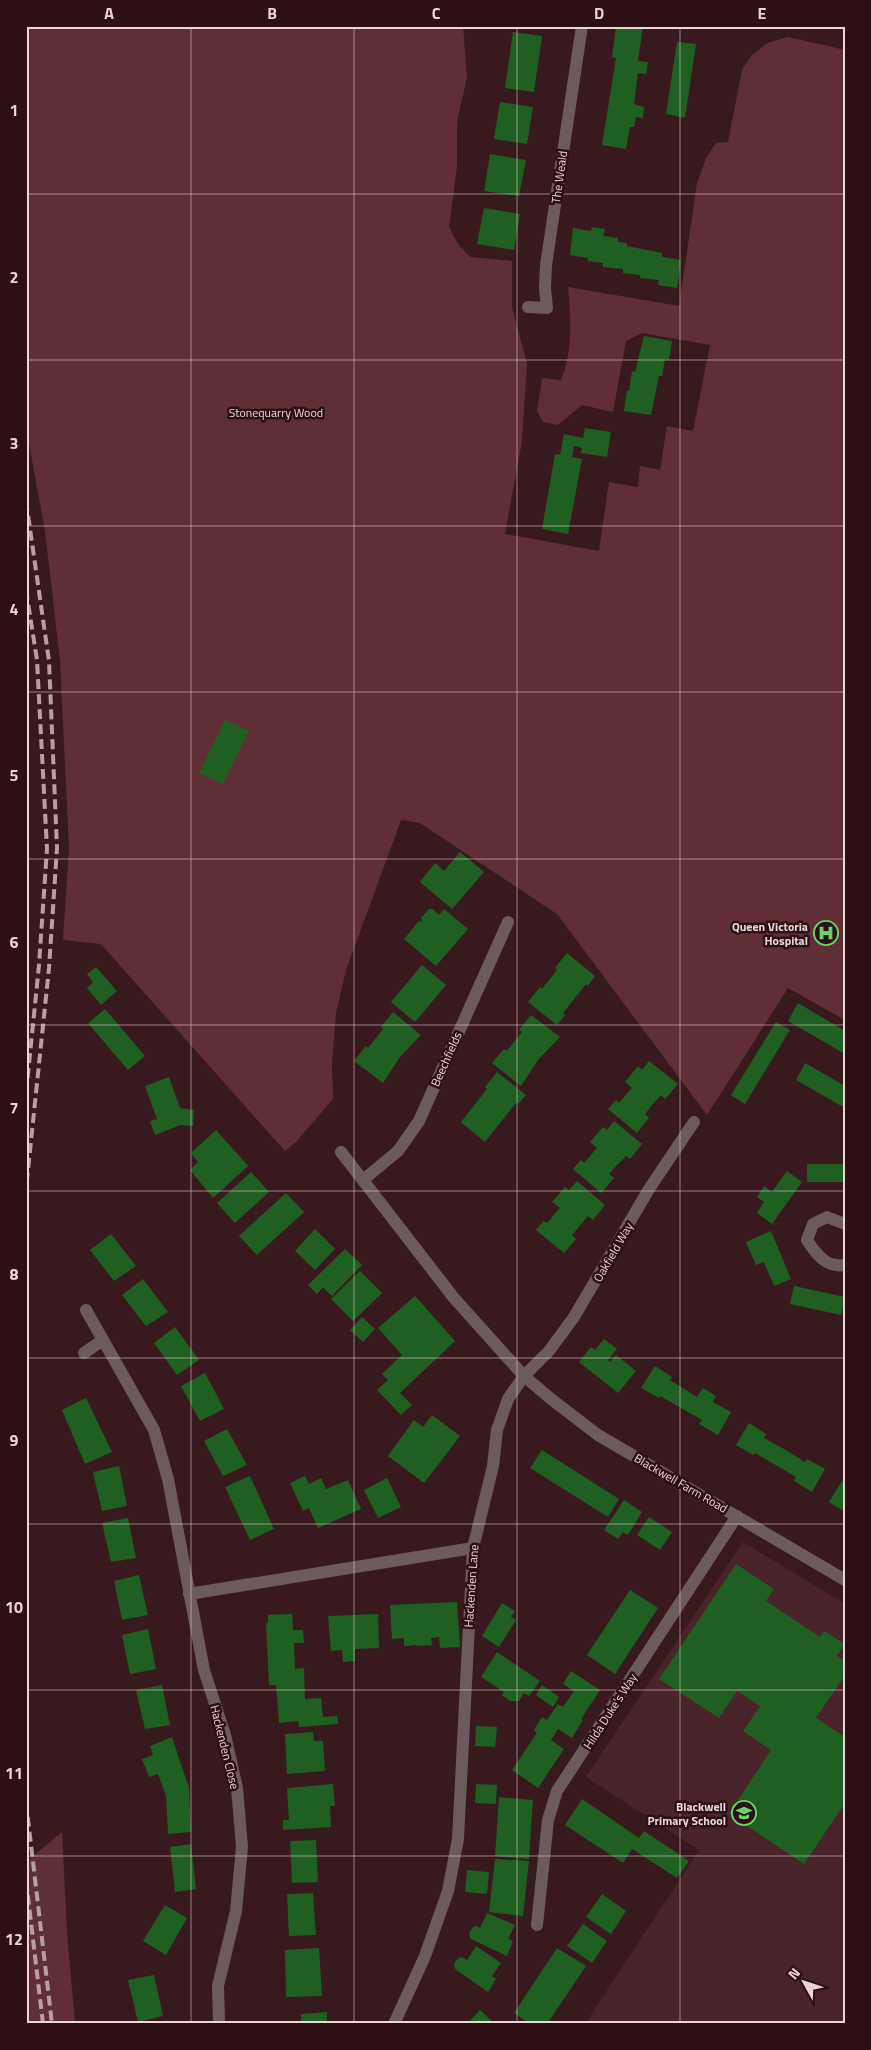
<svg xmlns="http://www.w3.org/2000/svg" width="871" height="2050" font-family="'Titillium Web',sans-serif">
	<rect width="100%" height="100%" fill="#381a1e"/>
	<polygon fill="#49242a" points="743,1542 845,1604 845,2024 585,2024 699,1850 586,1777"/>
	<g fill="#602f36">
		<path d="M 26,26 L 463,26 L 467,77 L 457,122 L 457,167 L 449,227 L 458,244 L 470,257 L 512,261 L 512,307 L 527,364 L 522,441 L 505,534 L 599,551 L 609,482 L 638,487 L 640,466 L 660,470 L 667,426 L 693,431 L 710,345 L 642,333 L 626,341 L 613,412 L 582,405 L 558,425 L 543,422 L 537,411 L 542,378 L 561,380 C 573,351 571,318 568,287 L 679,306 L 697,183 L 706,158 L 716,143 L 728,142 L 742,70 L 751,56 L 767,43 L 788,37 L 845,50 L 845,1020 L 788,988 L 707,1115 L 557,914 L 420,823 L 401,820 L 346,970 L 336,1013 L 332,1064 L 333,1099 L 296,1142 L 285,1151 L 101,944 L 63,940 L 69,848 L 60,661 L 45,531 L 26,427 Z"/>
		<polygon points="62,1832 67,1932 75,2024 26,2024 26,1862"/>
	</g>
	<g fill="#205f22">
		<polygon points="616,26 643,26 638,61 648,62 646,74 638,73 634,104 644,107 643,118 636,117 634,127 630,127 626,149 602,145 616,58 612,57"/>
		<polygon points="513,32 542,36 534,92 505,88"/>
		<polygon points="677,42 696,44 685,118 666,114"/>
		<polygon points="500,102 533,107 527,144 494,139"/>
		<polygon points="490,154 526,160 519,196 484,191"/>
		<polygon points="484,208 520,214 514,250 477,244"/>
		<polygon points="592,227 605,229 603,236 618,238 618,242 627,243 627,246 662,253 662,257 681,260 677,288 658,285 659,280 640,278 640,275 623,273 623,269 603,267 603,263 587,261 588,258 570,255 573,228 591,231"/>
		<polygon points="644,336 672,341 669,360 665,359 662,376 659,376 651,415 624,411 627,390 629,391 632,371 635,372"/>
		<polygon points="585,428 611,432 607,457 581,453 582,448 574,446 572,457 582,459 568,534 542,529 555,454 560,455 564,434 583,438"/>
		<polygon points="225,720 249,731 223,784 199,773"/>
		<polygon points="460,852 484,872 452,909 420,882 435,863 444,871"/>
		<polygon points="429,909 433,909 439,915 444,909 468,929 436,966 404,939 419,921 422,922 421,918"/>
		<polygon points="567,953 595,976 588,986 586,984 563,1013 565,1015 557,1025 528,1002 540,987 542,989 557,970 555,968"/>
		<polygon points="422,965 446,985 415,1022 391,1002"/>
		<polygon points="96,967 117,991 101,1005 87,988 93,982 87,974"/>
		<polygon points="798,1003 845,1031 845,1054 788,1021"/>
		<polygon points="105,1009 145,1056 128,1070 88,1023"/>
		<polygon points="393,1012 421,1035 400,1057 383,1083 354,1061 366,1046 368,1048 383,1029 381,1027"/>
		<polygon points="531,1015 560,1037 538,1060 521,1086 492,1063 504,1049 507,1051 522,1032 519,1030"/>
		<polygon points="776,1022 790,1030 745,1104 731,1095"/>
		<polygon points="649,1061 678,1084 665,1099 661,1095 652,1105 645,1114 649,1118 637,1133 608,1109 616,1100 619,1103 632,1088 625,1082 638,1066 642,1070"/>
		<polygon points="805,1063 845,1086 845,1108 796,1080"/>
		<polygon points="497,1072 526,1095 518,1104 516,1103 485,1142 461,1122 487,1089 485,1087"/>
		<polygon points="169,1077 180,1108 194,1110 193,1126 180,1125 155,1135 150,1121 157,1119 145,1086"/>
		<polygon points="614,1121 642,1144 630,1159 626,1156 617,1165 609,1174 614,1178 601,1193 573,1169 581,1160 584,1163 597,1148 590,1142 603,1127 607,1130"/>
		<polygon points="216,1130 248,1166 213,1198 190,1170 198,1162 191,1153"/>
		<rect x="807" y="1164" width="38" height="18"/>
		<polygon points="787,1171 802,1182 772,1224 757,1213 764,1202 757,1197 764,1186 772,1192"/>
		<polygon points="251,1172 269,1192 235,1223 217,1203"/>
		<polygon points="577,1181 605,1205 593,1220 588,1216 572,1235 576,1239 564,1253 536,1230 544,1221 547,1223 560,1208 552,1202 565,1187 569,1190"/>
		<polygon points="286,1193 304,1212 257,1255 239,1236"/>
		<polygon points="315,1229 335,1249 315,1270 295,1251"/>
		<polygon points="771,1231 791,1279 774,1286 764,1262 756,1265 746,1242"/>
		<polygon points="111,1234 136,1266 114,1281 90,1250"/>
		<polygon points="345,1249 362,1265 332,1296 323,1287 317,1294 308,1285"/>
		<polygon points="360,1271 382,1293 353,1321 331,1299"/>
		<polygon points="143,1279 168,1312 146,1326 122,1295"/>
		<polygon points="794,1286 845,1297 841,1315 790,1304"/>
		<polygon points="415,1296 455,1341 400,1393 412,1405 401,1415 377,1390 388,1380 382,1374 402,1355 378,1328"/>
		<polygon points="362,1317 375,1329 363,1342 350,1330"/>
		<polygon points="175,1327 199,1360 177,1375 154,1343"/>
		<polygon points="604,1339 617,1349 608,1360 610,1362 616,1355 636,1371 618,1393 579,1362 591,1347 595,1350"/>
		<polygon points="655,1366 672,1377 670,1380 697,1397 703,1388 716,1396 713,1402 731,1412 718,1435 699,1424 702,1420 660,1396 659,1398 641,1388"/>
		<polygon points="205,1373 224,1409 200,1421 181,1386"/>
		<polygon points="86,1398 112,1452 85,1464 62,1410"/>
		<polygon points="432,1415 460,1436 424,1483 388,1456 414,1420 423,1427"/>
		<polygon points="749,1423 766,1434 764,1438 784,1449 805,1462 807,1459 825,1469 812,1492 794,1481 796,1477 755,1453 753,1455 736,1445"/>
		<polygon points="227,1429 247,1465 223,1476 204,1441"/>
		<polygon points="542,1450 619,1499 608,1517 530,1468"/>
		<polygon points="119,1466 127,1506 102,1511 93,1472"/>
		<polygon points="250,1476 274,1529 250,1540 225,1487"/>
		<polygon points="305,1476 309,1484 321,1478 326,1489 348,1480 361,1509 318,1528 309,1508 303,1511 290,1483"/>
		<polygon points="387,1478 401,1507 378,1518 364,1490"/>
		<polygon points="842,1481 845,1482 845,1512 829,1502"/>
		<polygon points="624,1500 642,1512 628,1535 623,1532 618,1539 604,1530"/>
		<polygon points="649,1517 672,1532 660,1550 637,1535"/>
		<polygon points="128,1518 136,1558 111,1562 102,1523"/>
		<polygon points="736,1564 774,1589 766,1601 820,1637 824,1631 845,1644 837,1656 845,1661 845,1675 816,1718 845,1737 845,1803 804,1864 729,1814 771,1750 743,1731 760,1706 737,1691 719,1718 659,1679"/>
		<polygon points="139,1575 148,1615 122,1620 114,1581"/>
		<polygon points="630,1590 658,1608 615,1674 587,1655"/>
		<polygon points="457,1602 460,1647 440,1648 439,1637 431,1638 432,1645 416,1646 416,1645 404,1646 404,1638 392,1639 390,1605"/>
		<polygon points="502,1603 515,1611 511,1617 516,1620 499,1647 482,1636"/>
		<polygon points="292,1614 293,1630 303,1630 304,1643 294,1643 295,1669 304,1668 305,1699 321,1698 323,1717 337,1716 338,1724 299,1727 298,1721 279,1723 276,1685 269,1685 266,1623 268,1623 268,1615"/>
		<polygon points="378,1614 379,1648 355,1649 355,1661 343,1662 342,1650 331,1651 328,1616"/>
		<polygon points="148,1629 156,1669 130,1674 122,1635"/>
		<polygon points="497,1652 540,1681 529,1696 524,1693 519,1701 510,1701 502,1695 504,1692 481,1677"/>
		<polygon points="571,1671 600,1690 581,1719 583,1720 572,1738 558,1729 551,1740 564,1749 538,1788 512,1770 537,1733 534,1730 542,1717 547,1720 558,1704 563,1707 574,1691 563,1684"/>
		<polygon points="162,1685 170,1725 145,1729 136,1690"/>
		<polygon points="542,1685 559,1697 553,1707 536,1695"/>
		<polygon points="476,1726 497,1727 495,1747 475,1746"/>
		<polygon points="313,1732 314,1741 323,1741 325,1771 287,1774 285,1734"/>
		<polygon points="172,1737 189,1788 191,1832 168,1834 166,1796 158,1774 149,1777 142,1759 153,1755 150,1746"/>
		<polygon points="333,1784 335,1806 330,1806 331,1827 283,1830 283,1820 289,1820 287,1788"/>
		<polygon points="476,1784 497,1785 496,1804 475,1803"/>
		<polygon points="499,1797 533,1800 529,1859 495,1856"/>
		<polygon points="582,1799 639,1838 644,1831 689,1861 677,1878 632,1849 623,1863 565,1825"/>
		<polygon points="316,1840 318,1882 292,1883 290,1841"/>
		<polygon points="191,1844 196,1889 175,1892 170,1847"/>
		<polygon points="495,1859 529,1861 523,1916 489,1912"/>
		<polygon points="467,1870 489,1872 487,1894 465,1892"/>
		<polygon points="313,1893 316,1935 289,1936 287,1894"/>
		<polygon points="602,1894 626,1911 611,1934 586,1917"/>
		<polygon points="165,1905 187,1918 166,1955 143,1941"/>
		<polygon points="487,1913 515,1925 508,1939 513,1941 507,1956 471,1939 469,1934 472,1928 476,1926 480,1928"/>
		<polygon points="583,1924 607,1941 592,1963 567,1946"/>
		<polygon points="476,1946 501,1963 492,1976 496,1979 488,1992 455,1969 454,1964 458,1958 462,1957 467,1960"/>
		<polygon points="319,1948 322,1996 286,1997 285,1950"/>
		<polygon points="557,1948 586,1966 547,2024 530,2024 514,2013"/>
		<polygon points="154,1975 163,2016 138,2022 128,1980"/>
		<polygon points="480,2010 495,2024 467,2024"/>
		<polygon points="327,2012 327,2024 301,2024 301,2014"/>
	</g>
	<g fill="none" stroke-linecap="round" stroke-linejoin="round">
		<g stroke="#6b5b5c" stroke-width="12">
			<polyline points="528,307 547,308 545,288 546,265 582,26"/>
			<polyline points="341,1152 454,1298 524,1376 551,1399 598,1435 845,1580"/>
			<polyline points="363,1180 398,1151 419,1121 508,922"/>
			<path d="M 845,1224 L 827,1217 L 813,1224 L 807,1240 C 816,1254 826,1268 845,1265"/>
			<polyline points="86,1310 154,1430 168,1479 204,1670 225,1735 237,1788 242,1847 236,1911 218,1986 219,2020"/>
			<polyline points="84,1353 103,1340"/>
			<polyline points="189,1594 473,1548"/>
			<polyline points="537,1925 548,1820 557,1791 737,1516"/>
			<polyline points="394,2024 425,1956 448,1891 458,1839 473,1548 493,1466 497,1430 508,1399 524,1376 549,1351 574,1317 649,1189 694,1122"/>
		</g>
		<g stroke="#b79fa2" stroke-width="4" stroke-dasharray="10 5" stroke-linecap="butt">
			<polyline points="26,501 49,661 57,848 49,968 26,1189"/>
			<polyline points="26,590 37,660 47,849 39,965 26,1094"/>
			<polyline points="26,1802 52,2024"/>
			<polyline points="26,1880 43,2024"/>
		</g>
	</g>
	<path fill="none" stroke="#ead5d7" stroke-width="1" stroke-opacity="0.55" d="M 191,26 L 191,2024M 354,26 L 354,2024M 517,26 L 517,2024M 680,26 L 680,2024M 26,194 L 845,194M 26,360 L 845,360M 26,526 L 845,526M 26,692 L 845,692M 26,859 L 845,859M 26,1025 L 845,1025M 26,1191 L 845,1191M 26,1358 L 845,1358M 26,1524 L 845,1524M 26,1690 L 845,1690M 26,1856 L 845,1856"/>
	<defs>
		<symbol id="hospital-ring" viewBox="-11 -11 22 22"><circle r="9.5" fill="#2d1015" stroke="#66d467" stroke-width="1.5"/><path d="M-5-5h3v3.5h4V-5h3V5h-3V1.5h-4V5h-3Z" fill="#66d467"/></symbol>
		<symbol id="school-ring" viewBox="-11 -11 22 22"><circle r="9.5" fill="#2d1015" stroke="#66d467" stroke-width="1.5"/><path d="M0-5L7-2L0 1L-7-2ZM-4 1L0 2.5L4 1V4Q0 6-4 4Z" fill="#66d467"/></symbol>
	</defs>
	<g fill-rule="evenodd">
		<use href="#hospital-ring" x="812" y="919" width="28" height="28"/>
		<use href="#school-ring" x="730" y="1799" width="28" height="28"/>
	</g>
	<g text-anchor="middle" dominant-baseline="central" stroke-width="5" stroke-linejoin="round" paint-order="stroke">
		<g font-size="12" fill="#ead5d7" stroke="#2d1015">
			<text transform="translate(559 177) rotate(-82)">The Weald</text>
			<text transform="translate(446 1059) rotate(-66)">Beechfields</text>
			<text transform="translate(613 1252) rotate(-60)">Oakfield Way</text>
			<text transform="translate(681 1483) rotate(30)">Blackwell Farm Road</text>
			<text transform="translate(471 1586) rotate(-86)">Hackenden Lane</text>
			<text transform="translate(610 1711) rotate(-57)">Hilda Duke's Way</text>
			<text transform="translate(225 1747) rotate(76)">Hackenden Close</text>
		</g>
		<g font-size="12" fill="#efd5d8" stroke="#2d1015">
			<text x="276" y="412">Stonequarry Wood</text>
		</g>
		<g font-size="12" font-weight="bold" fill="#ead5d7" stroke="#2d1015" text-anchor="end">
			<text x="808" y="926">Queen Victoria<tspan x="808" dy="14">Hospital</tspan></text>
			<text x="726" y="1806">Blackwell<tspan x="726" dy="14">Primary School</tspan></text>
		</g>
	</g>
	<rect width="871" height="2050" fill="none" stroke="#2d1015" stroke-width="55"/>
	<g transform="translate(804 1982) rotate(310)" stroke="#2d1015" stroke-width="4" paint-order="stroke">
	<path d="M0-4L9 19L0 12L-9 19Z" fill="#ead5d7"/>
	<text y="-8" font-size="14" font-weight="bold" text-anchor="middle" fill="#ead5d7">N</text>
	</g>
	<rect x="28" y="28" width="816" height="1994" fill="none" stroke="#ead5d7" stroke-width="2"/>
	<g font-size="16" text-anchor="middle" font-weight="bold" fill="#ead5d7">
		<text x="109" y="19">A</text>
		<text x="272" y="19">B</text>
		<text x="436" y="19">C</text>
		<text x="599" y="19">D</text>
		<text x="762" y="19">E</text>
		<text x="14" y="116">1</text>
		<text x="14" y="283">2</text>
		<text x="14" y="449">3</text>
		<text x="14" y="615">4</text>
		<text x="14" y="781">5</text>
		<text x="14" y="948">6</text>
		<text x="14" y="1114">7</text>
		<text x="14" y="1280">8</text>
		<text x="14" y="1446">9</text>
		<text x="14" y="1613">10</text>
		<text x="14" y="1779">11</text>
		<text x="14" y="1945">12</text>
	</g>
</svg>
